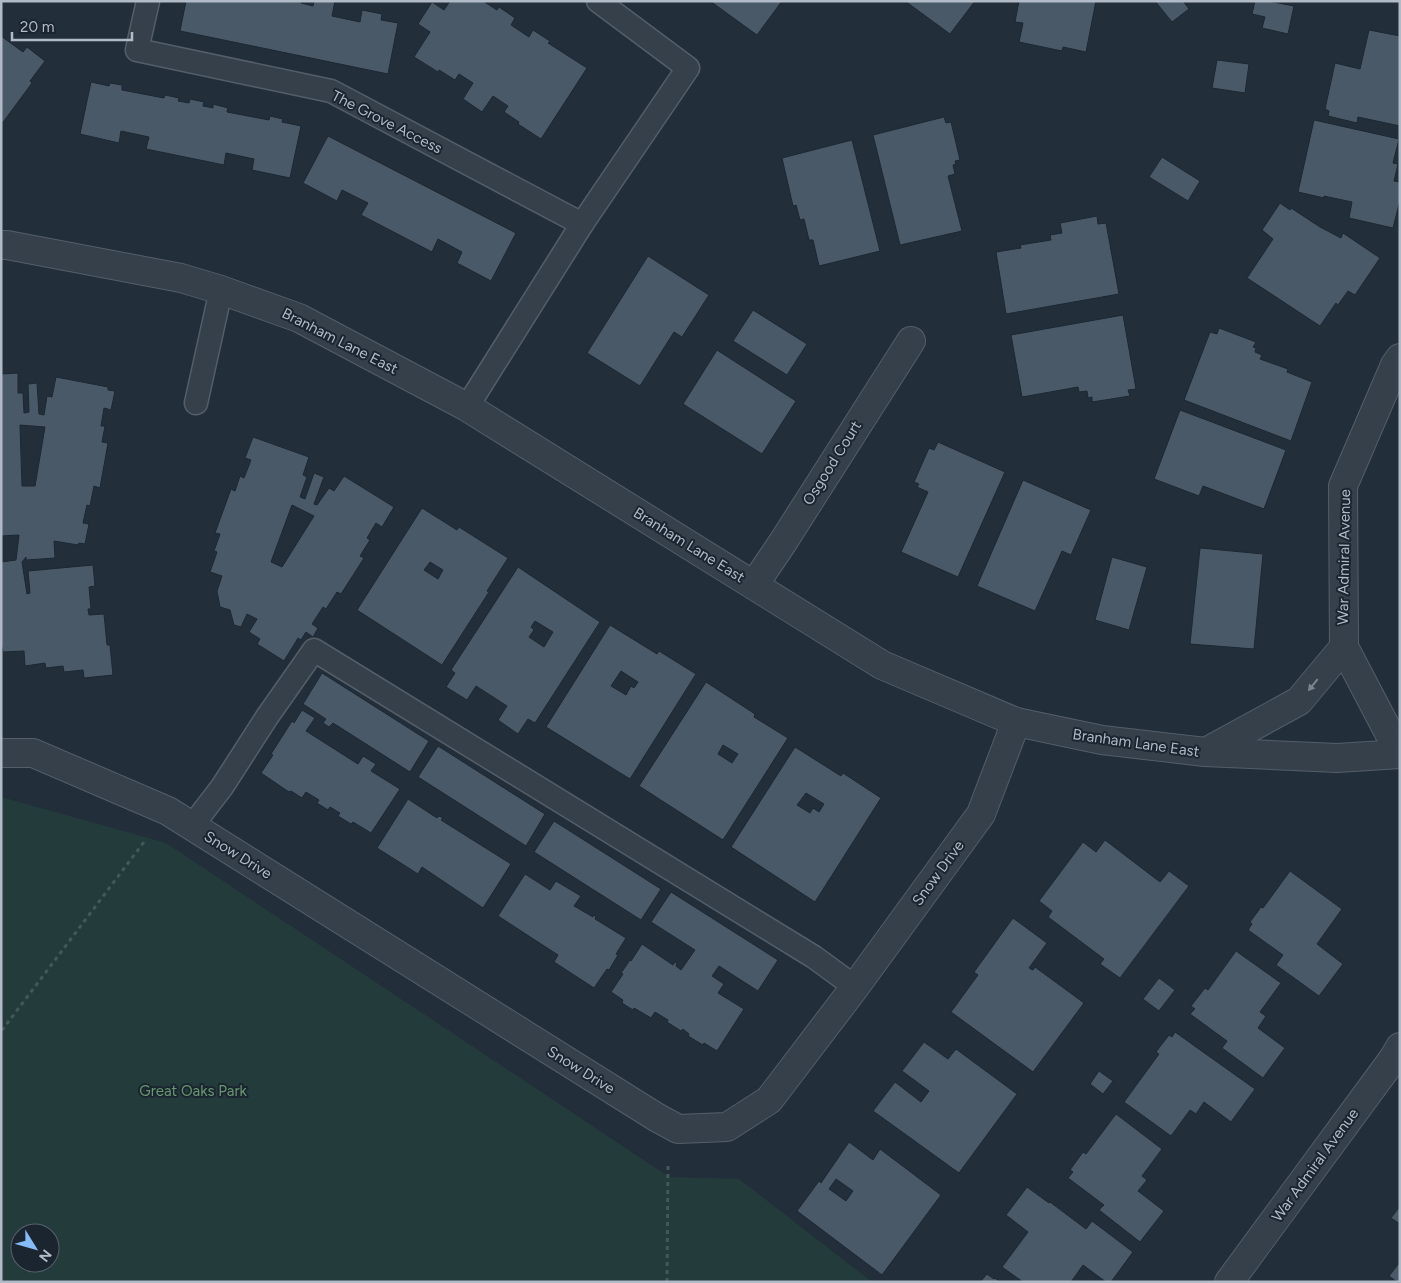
<svg xmlns="http://www.w3.org/2000/svg" width="1401" height="1283" font-family="Figtree,sans-serif">
	<rect width="100%" height="100%" fill="#222f3b"/>
	<path fill="#243b3c" fill-rule="evenodd" d="M 1,797 L 166,843 L 669,1177 L 739,1179 L 872,1282 L 1,1282 ZM 20,1233 L 50,1233 L 50,1263 L 20,1263 Z"/>
	<g fill="#4a5967" stroke="#1d2732" fill-rule="evenodd">
		<polygon points="186,1 302,1 301,3 313,6 314,1 335,1 332,16 360,22 362,10 382,14 381,20 398,23 388,74 180,31"/>
		<polygon points="450,1 483,1 497,10 499,7 515,18 511,25 529,37 533,30 550,41 548,43 587,68 541,139 518,124 519,122 504,112 508,106 493,96 482,112 463,99 473,83 459,74 455,80 439,70 438,72 414,57 430,32 418,24 432,2 444,10"/>
		<polygon points="710,1 782,1 757,35"/>
		<polygon points="905,1 975,1 950,34"/>
		<polygon points="1019,1 1096,1 1086,52 1063,47 1062,51 1019,42 1023,23 1015,22"/>
		<polygon points="1155,1 1183,1 1189,9 1172,22"/>
		<polygon points="1255,1 1268,1 1294,6 1288,34 1262,28 1265,17 1252,14"/>
		<polygon points="1369,30 1400,36 1400,126 1358,117 1357,123 1328,116 1329,111 1325,109 1335,63 1360,69"/>
		<polygon points="1,36 23,52 27,47 45,61 30,81 32,83 1,125"/>
		<polygon points="1217,60 1249,64 1245,93 1212,88"/>
		<polygon points="91,82 109,86 110,83 122,85 122,90 164,98 165,95 179,98 178,101 189,103 190,99 204,102 203,106 213,108 213,104 228,108 227,112 269,120 270,116 283,119 282,122 301,126 290,178 252,170 254,159 226,153 224,165 146,149 149,137 121,131 119,143 80,134"/>
		<polygon points="944,117 946,123 951,122 960,160 955,161 956,164 953,165 955,174 948,176 962,231 900,245 873,135"/>
		<polygon points="1314,120 1399,139 1393,163 1398,164 1394,181 1400,182 1400,200 1393,228 1349,218 1352,202 1324,196 1324,198 1298,192"/>
		<polygon points="328,136 516,233 491,281 457,263 462,252 438,239 432,252 361,215 368,203 342,190 337,201 303,183"/>
		<polygon points="852,140 880,251 819,266 813,240 809,240 804,219 800,220 796,205 793,206 782,158"/>
		<polygon points="1162,157 1200,181 1188,201 1149,177"/>
		<polygon points="1280,203 1290,210 1291,208 1320,227 1341,238 1343,233 1380,258 1355,295 1348,291 1338,305 1336,303 1320,326 1247,278 1273,239 1262,230"/>
		<polygon points="1097,216 1098,224 1106,223 1119,294 1006,314 996,252 1021,248 1020,245 1051,240 1050,235 1062,233 1060,223"/>
		<polygon points="648,256 709,295 682,337 674,332 640,386 587,353"/>
		<polygon points="753,310 807,344 787,375 733,341"/>
		<polygon points="1123,315 1136,389 1128,390 1130,396 1092,402 1092,397 1088,398 1087,391 1079,392 1078,387 1022,397 1011,335"/>
		<polygon points="1219,328 1256,342 1253,347 1256,348 1255,352 1262,355 1260,359 1288,369 1287,372 1312,382 1291,441 1184,400 1210,332 1217,334"/>
		<polygon points="717,350 796,401 762,454 683,404"/>
		<path d="M 18,373 L 18,393 L 23,393 L 24,413 L 29,412 L 28,384 L 37,383 L 39,414 L 44,415 L 47,396 L 52,397 L 56,377 L 108,387 L 108,390 L 115,391 L 111,410 L 104,408 L 101,426 L 105,426 L 102,442 L 108,443 L 100,488 L 94,486 L 90,506 L 87,505 L 83,523 L 89,524 L 85,544 L 79,543 L 78,545 L 54,541 L 55,558 L 26,560 L 26,557 L 22,562 L 27,594 L 30,593 L 28,571 L 93,565 L 95,586 L 89,587 L 91,609 L 88,609 L 89,615 L 104,614 L 107,645 L 110,645 L 113,675 L 84,678 L 83,670 L 64,672 L 63,666 L 46,668 L 45,663 L 25,666 L 24,651 L 3,652 L 2,647 L 1,648 L 1,562 L 16,560 L 19,535 L 1,536 L 1,374 ZM 20,425 L 45,427 L 35,486 L 22,486 Z"/>
		<polygon points="1180,410 1286,450 1264,509 1203,486 1199,496 1154,479"/>
		<path d="M 253,437 L 309,457 L 303,475 L 307,477 L 300,497 L 305,499 L 314,473 L 324,477 L 314,504 L 317,505 L 329,488 L 334,491 L 344,476 L 394,507 L 382,527 L 376,523 L 367,538 L 370,540 L 360,556 L 364,558 L 341,594 L 337,592 L 326,609 L 323,607 L 312,624 L 318,628 L 313,637 L 306,632 L 301,640 L 298,638 L 284,661 L 257,644 L 260,639 L 249,632 L 257,619 L 247,614 L 241,627 L 234,625 L 230,610 L 220,607 L 217,591 L 222,576 L 210,572 L 217,552 L 214,551 L 220,534 L 215,533 L 231,489 L 235,491 L 240,476 L 244,478 L 251,460 L 245,458 ZM 292,505 L 314,516 L 282,567 L 271,562 Z"/>
		<polygon points="938,442 1005,472 958,577 901,552 928,492 917,487 919,484 914,482 929,448 934,450"/>
		<polygon points="1023,480 1091,510 1071,555 1062,551 1035,611 977,586"/>
		<path d="M 422,508 L 457,530 L 459,527 L 508,558 L 487,591 L 489,592 L 442,665 L 357,610 ZM 430,562 L 443,570 L 438,579 L 424,570 Z"/>
		<polygon points="1200,548 1263,554 1254,649 1190,644"/>
		<polygon points="1112,557 1147,567 1129,630 1095,620"/>
		<path d="M 518,567 L 600,622 L 535,723 L 528,719 L 518,734 L 498,720 L 507,706 L 476,686 L 467,700 L 446,687 L 455,673 L 451,670 ZM 535,621 L 553,632 L 544,647 L 529,637 L 534,630 L 531,627 Z"/>
		<path d="M 610,625 L 657,654 L 659,651 L 696,674 L 630,779 L 546,727 ZM 621,671 L 638,682 L 634,688 L 631,686 L 626,695 L 611,686 Z"/>
		<polygon points="322,673 429,741 410,772 333,723 329,727 323,723 326,719 303,704"/>
		<path d="M 706,682 L 755,714 L 754,717 L 788,738 L 723,840 L 639,786 ZM 723,745 L 738,754 L 732,763 L 718,754 Z"/>
		<polygon points="302,710 315,718 306,731 358,764 363,756 376,764 371,771 400,789 371,833 353,822 351,824 338,816 340,813 330,807 328,810 317,803 319,800 306,792 302,798 291,791 289,792 261,773 273,755 271,754 292,721 294,723"/>
		<polygon points="438,746 545,814 526,846 418,777"/>
		<path d="M 795,747 L 841,776 L 843,773 L 881,798 L 815,902 L 731,847 ZM 806,793 L 824,804 L 819,812 L 813,808 L 810,813 L 797,805 Z"/>
		<polygon points="408,799 437,818 439,816 443,818 441,820 511,864 483,908 422,867 418,874 377,848"/>
		<polygon points="554,821 661,889 641,920 534,852"/>
		<polygon points="1105,840 1160,882 1169,871 1189,886 1120,978 1100,964 1104,959 1048,917 1052,911 1039,901 1083,842 1096,852"/>
		<polygon points="1290,871 1342,909 1317,944 1343,964 1319,996 1276,965 1283,955 1248,930 1252,924 1250,922 1261,907 1263,908"/>
		<polygon points="525,874 550,890 556,881 581,896 574,906 593,917 593,915 596,916 595,919 626,938 616,954 618,955 609,970 607,969 594,988 554,962 558,955 498,916"/>
		<polygon points="671,892 778,960 758,991 719,966 712,976 724,984 718,993 744,1009 717,1051 704,1043 703,1045 688,1036 689,1034 683,1029 681,1031 667,1022 668,1020 655,1012 651,1018 634,1008 633,1010 622,1003 623,1000 611,992 623,974 621,973 630,960 631,961 642,944 673,965 675,962 677,963 676,966 681,970 695,950 651,922"/>
		<polygon points="1013,918 1047,943 1029,968 1033,970 1035,967 1084,1003 1033,1072 951,1012 978,975 974,972"/>
		<polygon points="1236,951 1281,983 1260,1012 1266,1016 1258,1028 1285,1048 1263,1078 1222,1048 1227,1041 1190,1014 1195,1009 1191,1006 1205,988 1208,990"/>
		<polygon points="1159,978 1175,990 1159,1011 1143,999"/>
		<polygon points="1175,1032 1255,1089 1231,1122 1204,1102 1196,1114 1190,1110 1171,1136 1124,1102 1159,1054 1156,1052 1169,1035 1172,1037"/>
		<polygon points="924,1042 948,1059 956,1049 1017,1094 959,1173 873,1111 895,1082 921,1102 929,1091 902,1071"/>
		<polygon points="1099,1071 1113,1081 1103,1094 1090,1084"/>
		<polygon points="1116,1114 1162,1149 1142,1176 1147,1180 1138,1191 1164,1211 1140,1242 1099,1210 1104,1205 1068,1178 1073,1172 1070,1170 1083,1152 1086,1154"/>
		<path d="M 849,1142 L 873,1160 L 880,1149 L 941,1195 L 882,1275 L 797,1211 L 819,1181 L 821,1183 ZM 836,1179 L 853,1191 L 846,1201 L 829,1189 Z"/>
		<polygon points="1027,1187 1049,1203 1050,1202 1086,1229 1092,1221 1133,1252 1111,1282 1106,1282 1083,1265 1071,1282 1023,1282 1002,1267 1028,1232 1006,1215"/>
		<polygon points="1400,1206 1400,1224 1391,1218"/>
		<polygon points="1400,1262 1400,1282 1397,1282 1389,1276"/>
		<polygon points="987,1274 994,1279 995,1278 1000,1282 980,1282"/>
	</g>
	<g fill="none" stroke-linecap="round" stroke-linejoin="round">
		<defs>
			<g id="service">
				<polyline points="148,1 137,50 331,91 582,224"/>
				<polyline points="196,403 221,290"/>
				<polyline points="467,407 582,224 688,68 598,1"/>
				<polyline points="192,826 222,787 267,717 314,650 814,957 855,987"/>
			</g>
			<g id="minor">
				<polyline points="1400,358 1395,365 1343,486 1344,647 1400,754"/>
				<polyline points="754,585 783,542 911,341"/>
				<polyline points="1,753 33,753 168,811 656,1117 678,1129 727,1127 769,1100 855,987 981,814 1016,722"/>
				<polyline points="1229,1282 1393,1059 1400,1047"/>
			</g>
			<g id="tertiary">
				<polyline points="1,245 7,245 181,278 221,290 299,318 467,407 882,665 1016,722 1102,740 1205,752 1337,758 1400,754"/>
				<polyline points="1206,752 1299,701 1344,647"/>
			</g>
		</defs>
		<use href="#service" stroke="#545e69" stroke-width="25"/>
		<use href="#minor" stroke="#545e69" stroke-width="30"/>
		<use href="#tertiary" stroke="#545e69" stroke-width="30"/>
		<g stroke="#425859" stroke-width="3" stroke-dasharray="4 4" stroke-linecap="butt">
			<polyline points="1,1029 3,1029 144,842"/>
			<polyline points="667,1282 668,1163"/>
		</g>
		<use href="#service" stroke="#36404b" stroke-width="22"/>
		<use href="#minor" stroke="#36404b" stroke-width="28"/>
		<use href="#tertiary" stroke="#36404b" stroke-width="28"/>
	</g>
	<defs><path id="oneway-solid" d="M-6-.8H1V-3.2L6.5 0L1 3.2V.8H-6Z" transform="scale(1.25)"/></defs>
	<use fill="#7a848f" href="#oneway-solid" transform="translate(1313 685) rotate(129)"/>
	<g text-anchor="middle" dominant-baseline="central" stroke-width="4" stroke-linejoin="round" paint-order="stroke">
		<g font-size="15" fill="#b1bbc7" stroke="#1b2530">
			<text transform="translate(387 122) rotate(27)">The Grove Access</text>
			<text transform="translate(340 341) rotate(27)">Branham Lane East</text>
			<text transform="translate(832 463) rotate(-58)">Osgood Court</text>
			<text transform="translate(689 545) rotate(32)">Branham Lane East</text>
			<text transform="translate(1344 557) rotate(-89)">War Admiral Avenue</text>
			<text transform="translate(1136 743) rotate(8)">Branham Lane East</text>
			<text transform="translate(238 855) rotate(32)">Snow Drive</text>
			<text transform="translate(938 873) rotate(-54)">Snow Drive</text>
			<text transform="translate(581 1070) rotate(32)">Snow Drive</text>
			<text transform="translate(1315 1165) rotate(-54)">War Admiral Avenue</text>
		</g>
		<g font-size="15" fill="#68986f" stroke="#1b2530">
			<text x="193" y="1091">Great Oaks Park</text>
		</g>
	</g>
	<rect width="1401" height="1283" fill="none" stroke="#b1bbc7" stroke-width="5"/>
	<g transform="translate(35 1248) rotate(127)"><circle r="24" fill="#1b2530" stroke="#57616c"/>
	<path d="M0-4L9 19L0 12L-9 19Z" fill="#85bbf8"/>
	<text y="-8" font-size="14" font-weight="bold" text-anchor="middle" fill="#b1bbc7">N</text>
	</g>
	<path d="M12 32v8h120v-8" fill="none" stroke="#b1bbc7" stroke-width="2.5"/>
	<text x="20" y="32" font-size="15" fill="#b1bbc7" stroke="#1b2530" stroke-width="4" paint-order="stroke">20 m</text>
</svg>
